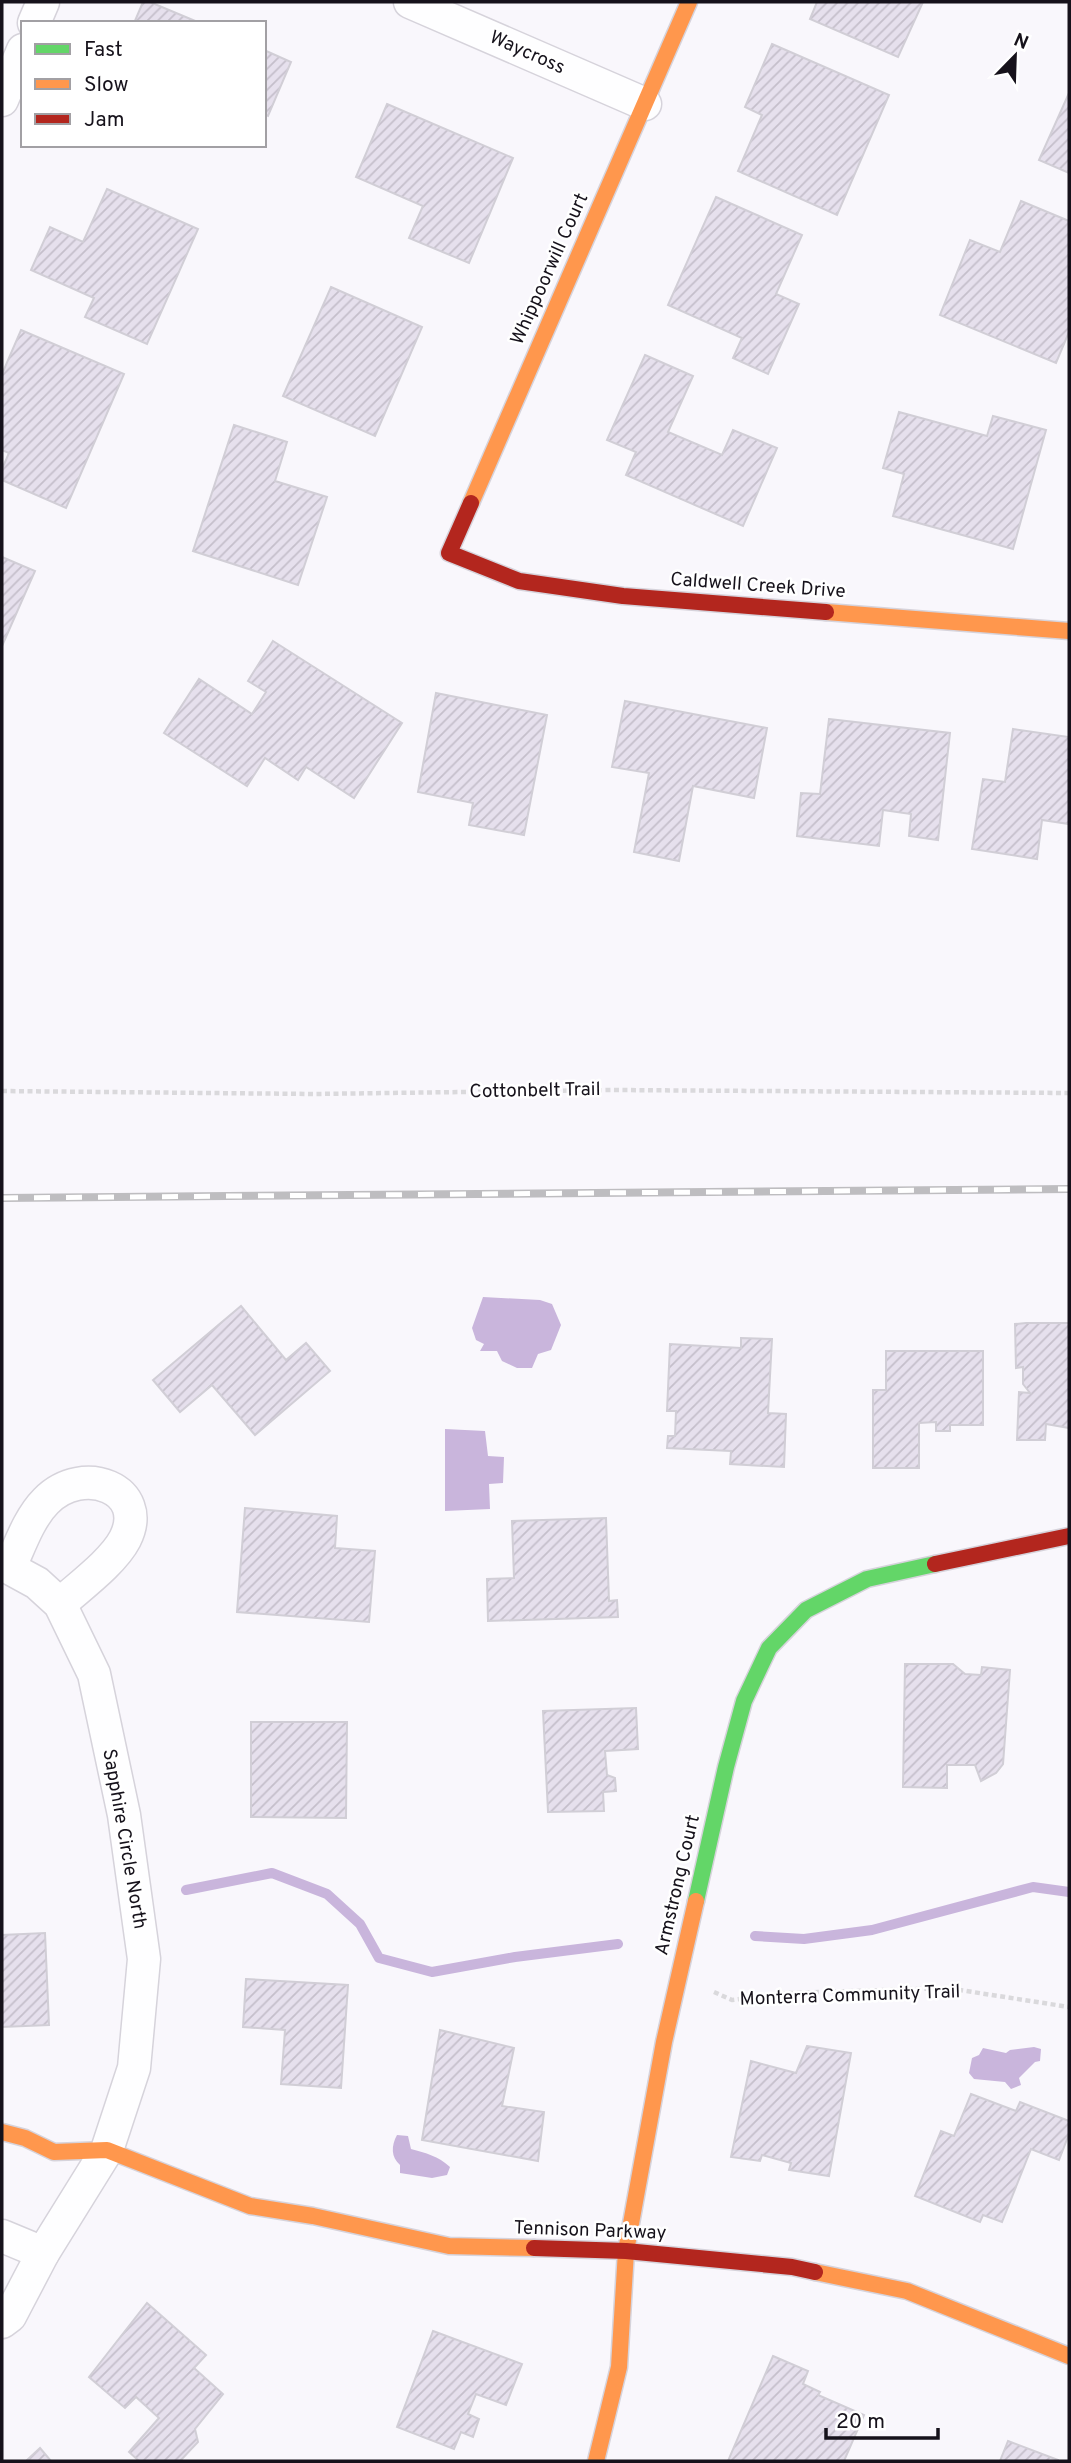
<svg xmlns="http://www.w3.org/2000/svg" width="1071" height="2463" font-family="Overpass,sans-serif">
	<defs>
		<pattern id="building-hatch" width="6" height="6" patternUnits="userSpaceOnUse" patternTransform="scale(1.75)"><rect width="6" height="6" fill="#e6e0ed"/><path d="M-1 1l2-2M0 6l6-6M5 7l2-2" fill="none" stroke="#c5bfcb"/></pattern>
	</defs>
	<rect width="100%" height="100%" fill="#f9f7fc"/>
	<g fill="#c9b5dc">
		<polygon points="483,1297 540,1300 552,1304 561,1325 551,1350 538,1354 532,1368 517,1368 502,1361 497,1351 480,1351 484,1344 476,1340 472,1328"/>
		<polygon points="445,1429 485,1431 488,1456 504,1457 503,1483 489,1484 490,1509 445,1511"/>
		<polygon points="1034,2047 1041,2049 1040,2061 1035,2062 1019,2078 1021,2085 1011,2089 1005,2082 974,2079 969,2073 972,2058 979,2055 983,2048 1006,2053 1010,2050"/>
		<path d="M 397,2135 L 408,2136 L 411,2149 C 426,2153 438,2156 450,2167 L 447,2175 L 432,2178 L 400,2173 L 400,2165 C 391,2157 391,2146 397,2135 Z"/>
	</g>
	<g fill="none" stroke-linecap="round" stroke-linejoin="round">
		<g stroke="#c9b5dc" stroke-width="10">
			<polyline points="186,1890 272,1873 327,1894 360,1924 379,1958 432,1972 515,1957 618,1944"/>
			<polyline points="755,1936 804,1939 872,1930 1033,1887 1069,1892"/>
		</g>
	</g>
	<g fill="url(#building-hatch)" stroke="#d1ced6" stroke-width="2">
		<polygon points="143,2 150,2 200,23 134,23"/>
		<polygon points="817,2 923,2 898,57 810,19"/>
		<polygon points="772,44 889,95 837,215 738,171 762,115 745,107"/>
		<polygon points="264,50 291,62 268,116 264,114"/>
		<polygon points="1069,93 1069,173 1039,160"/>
		<polygon points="387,104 513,158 469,263 409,238 423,206 356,177"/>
		<polygon points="107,189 198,229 147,344 85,317 94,298 31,270 50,227 83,242"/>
		<polygon points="716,197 802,235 776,294 799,304 768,374 733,358 742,338 668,305"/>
		<polygon points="1021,201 1069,221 1069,332 1056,363 940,315 970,240 1000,252"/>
		<polygon points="331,287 422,327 375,436 283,396"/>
		<polygon points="21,330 124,374 66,508 2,480 2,469 9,453 2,450 2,374"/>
		<polygon points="645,355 693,376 668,432 722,455 733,430 777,448 743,526 626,475 636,452 607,440"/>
		<polygon points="899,412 987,436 993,416 1046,430 1013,549 893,516 904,474 883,468"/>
		<polygon points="234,425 287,442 275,481 327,497 298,585 193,551"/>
		<polygon points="2,557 35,571 2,646"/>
		<polygon points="273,641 402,723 354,798 306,767 298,780 265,758 247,786 164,733 199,679 252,714 266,692 248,681"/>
		<polygon points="436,693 547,715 524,835 469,825 473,803 418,792"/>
		<polygon points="625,701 767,728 754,798 693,786 679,861 634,852 649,773 612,767"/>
		<polygon points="829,719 950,733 938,840 909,836 911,814 883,810 879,846 797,836 801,793 820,794"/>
		<polygon points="1013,729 1069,737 1069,824 1042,820 1037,859 972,849 983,779 1005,782"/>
		<polygon points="241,1306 286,1360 306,1343 330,1371 255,1435 212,1385 180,1412 153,1380"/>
		<polygon points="1026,1323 1069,1323 1069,1428 1046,1424 1045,1440 1017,1440 1019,1392 1030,1393 1023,1384 1023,1367 1016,1368 1015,1324"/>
		<polygon points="741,1338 772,1339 768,1413 786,1414 784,1467 730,1464 731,1451 667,1448 668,1436 675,1436 676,1411 667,1411 670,1344 741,1348"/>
		<polygon points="886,1351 983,1351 983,1425 950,1425 950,1431 936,1431 936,1422 919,1423 919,1468 873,1468 873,1390 886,1390"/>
		<polygon points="245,1508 337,1516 335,1548 375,1551 369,1622 237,1612"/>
		<polygon points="606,1518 609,1601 617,1600 618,1617 488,1621 487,1579 514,1578 512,1521"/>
		<polygon points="905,1664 953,1664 965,1674 981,1675 982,1667 1010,1670 1003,1764 996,1773 981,1781 975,1765 947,1765 947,1788 903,1787"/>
		<polygon points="636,1708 638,1749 605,1751 607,1775 615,1778 616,1791 603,1792 604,1811 548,1812 543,1711"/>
		<polygon points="251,1722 347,1722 346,1818 251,1817"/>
		<polygon points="45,1933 49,2025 2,2027 2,1935"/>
		<polygon points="246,1979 348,1985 341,2088 281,2084 285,2030 243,2027"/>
		<polygon points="440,2030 514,2048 502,2106 544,2112 538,2161 422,2140"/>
		<polygon points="807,2046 851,2053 829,2176 789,2170 791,2163 762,2155 760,2161 731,2157 751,2061 796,2073"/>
		<polygon points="971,2094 1016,2111 1020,2102 1069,2121 1069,2134 1059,2160 1031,2149 1002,2222 983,2215 980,2222 915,2196 941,2131 954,2136"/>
		<polygon points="147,2303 206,2355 194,2368 223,2394 195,2429 198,2442 180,2461 139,2461 129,2452 159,2418 136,2397 125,2408 89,2377"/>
		<polygon points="433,2331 522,2364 506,2405 476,2394 468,2414 479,2419 473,2437 461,2432 454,2449 397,2427"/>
		<polygon points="773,2356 808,2371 803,2384 820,2392 818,2395 864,2415 844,2461 728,2461"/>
		<polygon points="1008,2441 1058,2460 1058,2461 1000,2461"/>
		<polygon points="40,2448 51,2461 26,2461"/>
	</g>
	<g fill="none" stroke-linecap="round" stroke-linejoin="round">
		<defs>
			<g id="street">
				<polyline points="410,2 645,104"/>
				<polyline points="34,23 43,2"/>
				<polyline points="2,100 23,50"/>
				<polyline points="2,1564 37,1583 60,1604 94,1674 124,1815 144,1959 134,2068 107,2150 43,2253 10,2316 2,2322"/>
				<path d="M 10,1567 C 20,1545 29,1518 46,1501 C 83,1463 150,1489 125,1539 C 113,1562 80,1586 60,1604"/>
				<polyline points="2,2236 43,2253"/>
			</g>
			<polyline id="fast" points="696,1901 726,1767 744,1701 769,1648 806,1610 867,1579 935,1564"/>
			<g id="slow">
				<polyline points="471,503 689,2"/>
				<polyline points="826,612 1069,631"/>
				<polyline points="2,2132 25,2138 54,2152 107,2150 250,2206 313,2216 449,2246 534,2248"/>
				<polyline points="815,2272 907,2291 1069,2356"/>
				<polyline points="596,2461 619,2367 626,2251 664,2042 696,1901"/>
			</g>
			<g id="jam">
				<polyline points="471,503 449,553 519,581 623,596 826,612"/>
				<polyline points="935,1564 1069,1536"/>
				<polyline points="534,2248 626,2251 792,2267 815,2272"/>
			</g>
		</defs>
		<use href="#street" stroke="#d6d3db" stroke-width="35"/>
		<use href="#fast" stroke="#d6d3db" stroke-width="19"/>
		<use href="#slow" stroke="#d6d3db" stroke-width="19"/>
		<use href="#jam" stroke="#d6d3db" stroke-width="19"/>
		<g stroke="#dad9dc" stroke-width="4.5" stroke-dasharray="5 3.5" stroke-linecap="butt">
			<polyline points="2,1091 313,1094 612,1090 1069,1093"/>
			<polyline points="714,1992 732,2000 790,1993 947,1988 1069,2007"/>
		</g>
		<use href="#street" stroke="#fefeff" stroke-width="32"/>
		<use href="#fast" stroke="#63d668" stroke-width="16"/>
		<use href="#slow" stroke="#ff974d" stroke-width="16"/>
		<use href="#jam" stroke="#b3261e" stroke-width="16"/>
		<defs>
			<polyline id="rail" points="2,1198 1069,1189"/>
		</defs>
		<use href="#rail" stroke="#bebdc0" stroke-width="8"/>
		<use href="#rail" stroke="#fff" stroke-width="5" stroke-dasharray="16" stroke-linecap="butt"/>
	</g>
	<g text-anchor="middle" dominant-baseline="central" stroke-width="5" stroke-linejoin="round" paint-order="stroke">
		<g font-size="19" fill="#16121b" stroke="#fff">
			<text transform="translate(527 53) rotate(24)">Waycross</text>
			<text transform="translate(550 269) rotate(-66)">Whippoorwill Court</text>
			<text transform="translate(758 586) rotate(4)">Caldwell Creek Drive</text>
			<text transform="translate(535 1091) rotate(-1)">Cottonbelt Trail</text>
			<text transform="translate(124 1839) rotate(80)">Sapphire Circle North</text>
			<text transform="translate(678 1885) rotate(-77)">Armstrong Court</text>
			<text transform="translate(850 1996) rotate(-2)">Monterra Community Trail</text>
			<text transform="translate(590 2231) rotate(2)">Tennison Parkway</text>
		</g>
	</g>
	<rect width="1071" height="2463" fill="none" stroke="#16121b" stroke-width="7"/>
	<rect x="21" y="21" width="245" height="126" fill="#ffffff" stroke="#a2a0a4" stroke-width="2"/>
	<rect x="35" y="44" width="35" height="10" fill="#63d668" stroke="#a2a0a4" stroke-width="2"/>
	<text x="84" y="56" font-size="21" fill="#16121b">Fast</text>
	<rect x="35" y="79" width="35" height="10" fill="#ff974d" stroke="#a2a0a4" stroke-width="2"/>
	<text x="84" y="91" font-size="21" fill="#16121b">Slow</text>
	<rect x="35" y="114" width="35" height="10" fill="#b3261e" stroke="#a2a0a4" stroke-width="2"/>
	<text x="84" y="126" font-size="21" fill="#16121b">Jam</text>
	<g transform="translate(1015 56) rotate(23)" stroke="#ffffff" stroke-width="5" paint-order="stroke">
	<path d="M0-5L12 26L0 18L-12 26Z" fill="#16121b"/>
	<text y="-10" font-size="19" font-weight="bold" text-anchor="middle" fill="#16121b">N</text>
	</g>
	<path d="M826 2428v10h112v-10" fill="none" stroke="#16121b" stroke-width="3.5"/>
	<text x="836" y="2428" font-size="21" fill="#16121b" stroke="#ffffff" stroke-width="5" paint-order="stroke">20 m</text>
</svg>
